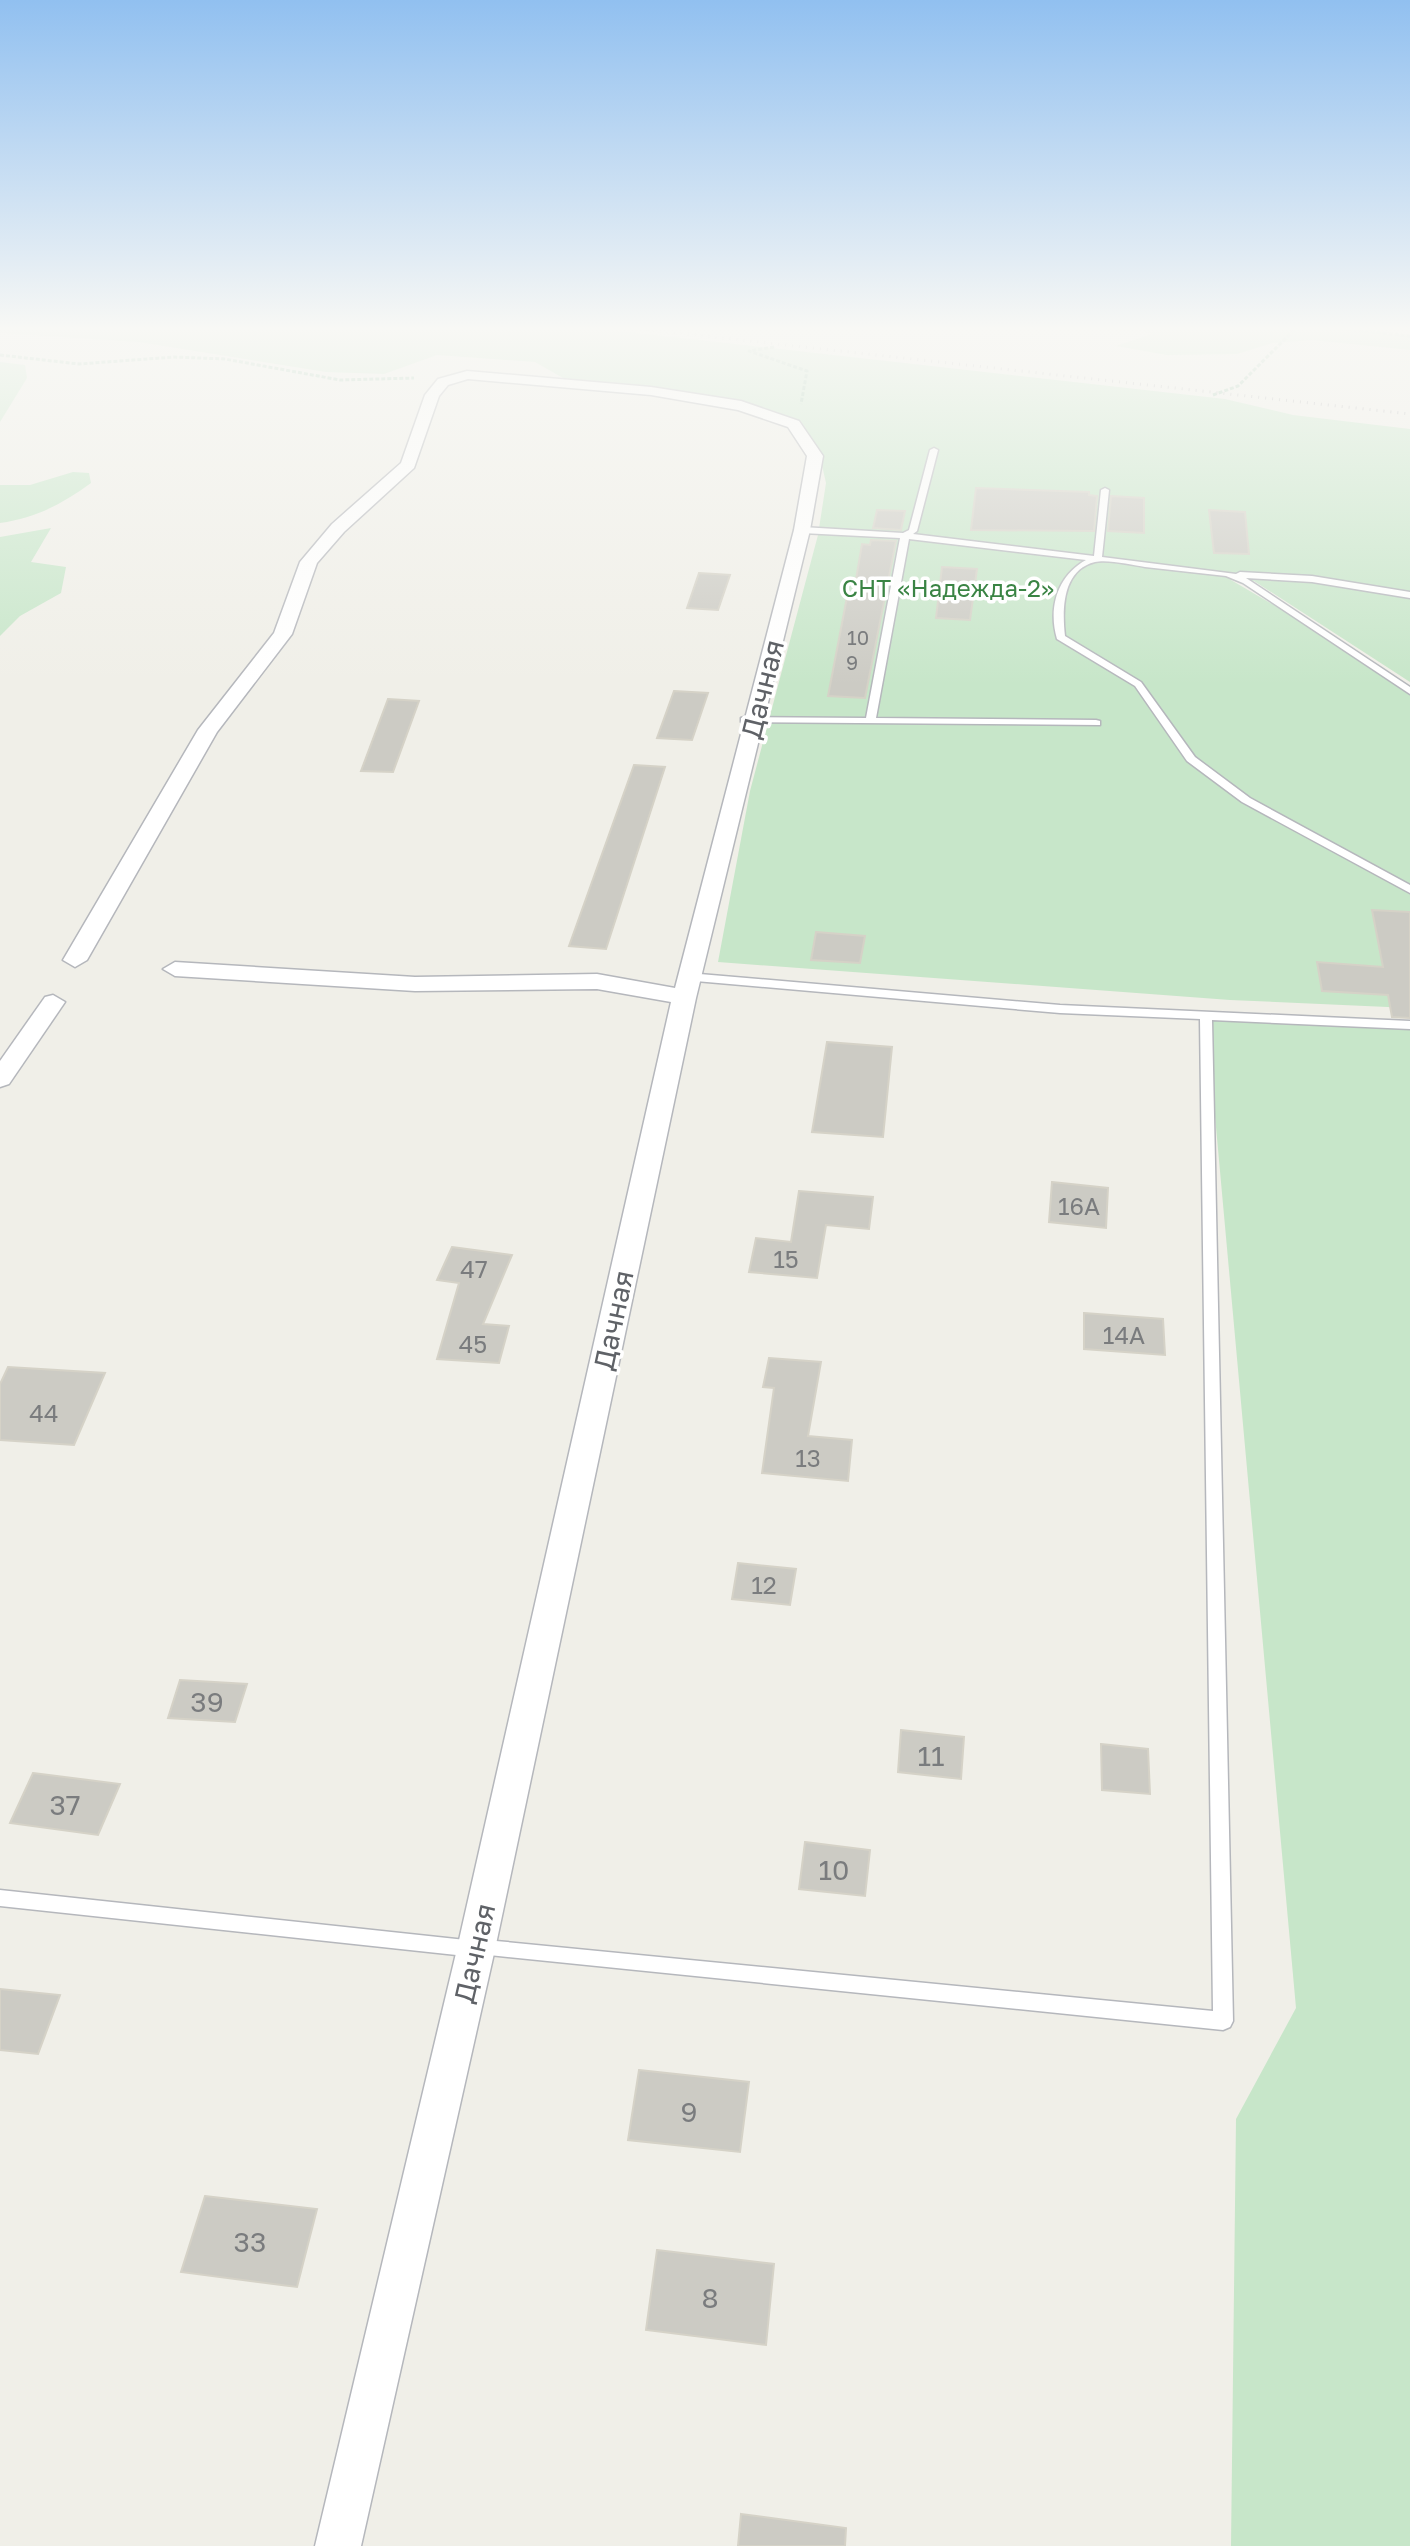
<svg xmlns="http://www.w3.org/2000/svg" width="1410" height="2546" font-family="'Golos Text',sans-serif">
	<rect width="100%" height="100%" fill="#f0efe8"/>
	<g fill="#c7e6c9">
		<polygon points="0,328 593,328 1225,399 1293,415 1410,429 1410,682 1254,581 1231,580 1332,639 1410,695 1410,1008 1230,1000 718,962 750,791 818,535 826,483 818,448 799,427 739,407 563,378 535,362 437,355 384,374 326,372 139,342 0,333"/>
		<polygon points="1135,328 1335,328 1410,336 1410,350 1312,340 1273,343 1237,354 1167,355 1116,346 1151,334"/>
		<polygon points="0,362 25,365 27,378 0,422"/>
		<path d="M 73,472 L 89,473 L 91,483 C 62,504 36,518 0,523 L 0,485 L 30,485 Z"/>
		<polygon points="51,528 31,562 66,567 61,593 20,616 0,636 0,537"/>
		<polygon points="1206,1017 1410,1025 1410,2546 1231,2546 1236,2119 1296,2008"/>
	</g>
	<g fill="#cccbc4" stroke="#d5d2c7" stroke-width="2">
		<polygon points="976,488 1089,492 1089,495 1097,496 1094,531 971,530"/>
		<polygon points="1111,496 1144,498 1144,533 1108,531"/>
		<polygon points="877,510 905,511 901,530 873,528"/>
		<polygon points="1209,510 1245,512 1249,554 1214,553"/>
		<polygon points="871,540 896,541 865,698 828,696 847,597 853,597 862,544 870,545"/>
		<polygon points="942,567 977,569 970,620 936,618"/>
		<polygon points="699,573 730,575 718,610 687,608"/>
		<polygon points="674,691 708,693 692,740 657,738"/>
		<polygon points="388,699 419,701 393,772 361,771"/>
		<polygon points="634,765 665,767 606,949 569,946"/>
		<polygon points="1372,910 1410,912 1410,1018 1392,1017 1388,995 1322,991 1317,962 1383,967"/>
		<polygon points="816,932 865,936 860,963 811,960"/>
		<polygon points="827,1042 892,1047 883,1137 812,1132"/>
		<polygon points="1052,1182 1108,1188 1106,1228 1049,1222"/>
		<polygon points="799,1191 873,1197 869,1229 826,1225 817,1278 749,1272 756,1238 791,1242"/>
		<polygon points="452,1247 512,1255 483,1324 509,1326 499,1363 437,1359 459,1283 437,1280"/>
		<polygon points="1084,1313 1163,1319 1165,1355 1084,1349"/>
		<polygon points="769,1358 821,1362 808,1436 852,1440 848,1481 762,1473 774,1388 763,1387"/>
		<polygon points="8,1367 105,1373 74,1445 0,1440 0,1384"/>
		<polygon points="738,1563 796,1569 790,1605 732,1599"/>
		<polygon points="180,1680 247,1684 235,1722 168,1718"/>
		<polygon points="901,1730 964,1737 961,1779 898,1772"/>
		<polygon points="1101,1744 1148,1749 1150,1794 1102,1790"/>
		<polygon points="33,1773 120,1784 98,1835 10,1823"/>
		<polygon points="805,1842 870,1850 865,1896 799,1889"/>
		<polygon points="0,1989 60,1995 38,2054 0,2050"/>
		<polygon points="639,2070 749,2082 740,2152 628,2140"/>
		<polygon points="205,2196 317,2209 297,2287 181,2272"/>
		<polygon points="657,2250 774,2264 766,2345 646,2330"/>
		<polygon points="741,2514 846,2528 845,2546 738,2546"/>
	</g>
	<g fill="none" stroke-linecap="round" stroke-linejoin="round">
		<defs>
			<g id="lane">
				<path d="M 934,448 L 938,450 L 917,531 L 913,534 L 1094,556 L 1101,490 L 1105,488 L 1109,490 L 1102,557 L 1236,574 L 1240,572 L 1312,576 L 1410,592 L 1410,598 L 1312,582 L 1246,578 L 1410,687 L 1410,694 L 1243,583 L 1226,576 C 1199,573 1172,570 1145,567 C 1133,565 1107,559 1095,562 C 1062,570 1062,610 1065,636 L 1141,682 L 1195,757 L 1250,798 L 1410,885 L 1410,893 L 1242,802 L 1187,761 L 1135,686 L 1057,639 C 1048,608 1057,576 1086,560 L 909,539 L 876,718 L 1096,720 L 1100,721 L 1100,725 L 741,722 L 741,718 L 744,717 L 866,718 L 900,538 L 802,533 L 798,530 L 802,527 L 903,533 L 909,530 L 930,450 Z"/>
				<polygon points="688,973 1060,1005 1410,1021 1410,1029 1212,1020 1233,2021 1230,2027 1223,2030 489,1955 486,1949 489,1943 496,1941 1213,2011 1200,1019 1060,1013 684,980 684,974"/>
				<polygon points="0,1890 475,1941 482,1943 485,1949 482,1955 475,1957 0,1906"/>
			</g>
			<g id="street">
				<polygon points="467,371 651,387 741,401 799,421 823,456 810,530 696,998 495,1949 361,2546 315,2546 457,1949 671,1002 597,989 415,991 175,976 163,969 175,962 415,977 597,974 675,988 794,530 807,456 788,427 738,410 651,395 468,379 448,385 439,396 414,468 344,532 317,563 292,634 217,732 87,960 75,967 63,960 198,730 274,633 300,562 332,524 401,463 425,395 438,379"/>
				<polygon points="53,995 65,1002 9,1084 0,1087 0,1061 45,997"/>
			</g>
		</defs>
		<use href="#lane" stroke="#b5b7bc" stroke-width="3"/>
		<use href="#street" stroke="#b5b7bc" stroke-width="3"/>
		<g stroke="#a0c7ae" stroke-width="3" stroke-dasharray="4 2" stroke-linecap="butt">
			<polyline points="1335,328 1410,336"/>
			<polyline points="774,347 749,351 807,371 801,404"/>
			<polyline points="0,355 79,364 174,357 225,359 340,380 414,378"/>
			<polyline points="1213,395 1238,386 1296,328"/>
		</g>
		<use href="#lane" fill="#fff" fill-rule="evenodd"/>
		<use href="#street" fill="#fff" fill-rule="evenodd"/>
		<polyline stroke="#b6b6b7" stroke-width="3" stroke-dasharray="1 6" stroke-linecap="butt" points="632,328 1410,414"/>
	</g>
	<linearGradient id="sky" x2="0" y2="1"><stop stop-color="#91c0f0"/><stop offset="0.48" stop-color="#f8f8f5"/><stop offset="1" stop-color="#f8f8f5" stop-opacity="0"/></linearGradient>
	<rect width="1410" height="685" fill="url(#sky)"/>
	<g text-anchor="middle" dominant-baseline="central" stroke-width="7" stroke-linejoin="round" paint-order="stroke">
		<g font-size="20" fill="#7a7c7e">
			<text x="858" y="637">10</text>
			<text x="852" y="662">9</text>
		</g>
		<g font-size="24" fill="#3a8444" stroke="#fff">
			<text x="948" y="587">СНТ «Надежда-2»</text>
		</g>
		<g font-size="24" fill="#7a7c7e">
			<text x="1079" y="1205">16А</text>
			<text x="786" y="1258">15</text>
			<text x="474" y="1268">47</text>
			<text x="1124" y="1334">14А</text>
			<text x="473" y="1343">45</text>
			<text x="44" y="1412">44</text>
			<text x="808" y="1457">13</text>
			<text x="764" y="1584">12</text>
		</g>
		<g font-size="28" fill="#5f6267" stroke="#fff">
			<text transform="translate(762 689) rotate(-76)">Дачная</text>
			<text transform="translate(613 1320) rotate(-78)">Дачная</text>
			<text transform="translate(474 1953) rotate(-77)">Дачная</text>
		</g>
		<g font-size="28" fill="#7a7c7e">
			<text x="207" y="1701">39</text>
			<text x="931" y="1755">11</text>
			<text x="65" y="1804">37</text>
			<text x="834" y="1869">10</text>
			<text x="689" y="2111">9</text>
			<text x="250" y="2241">33</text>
			<text x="710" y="2297">8</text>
		</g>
	</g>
</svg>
